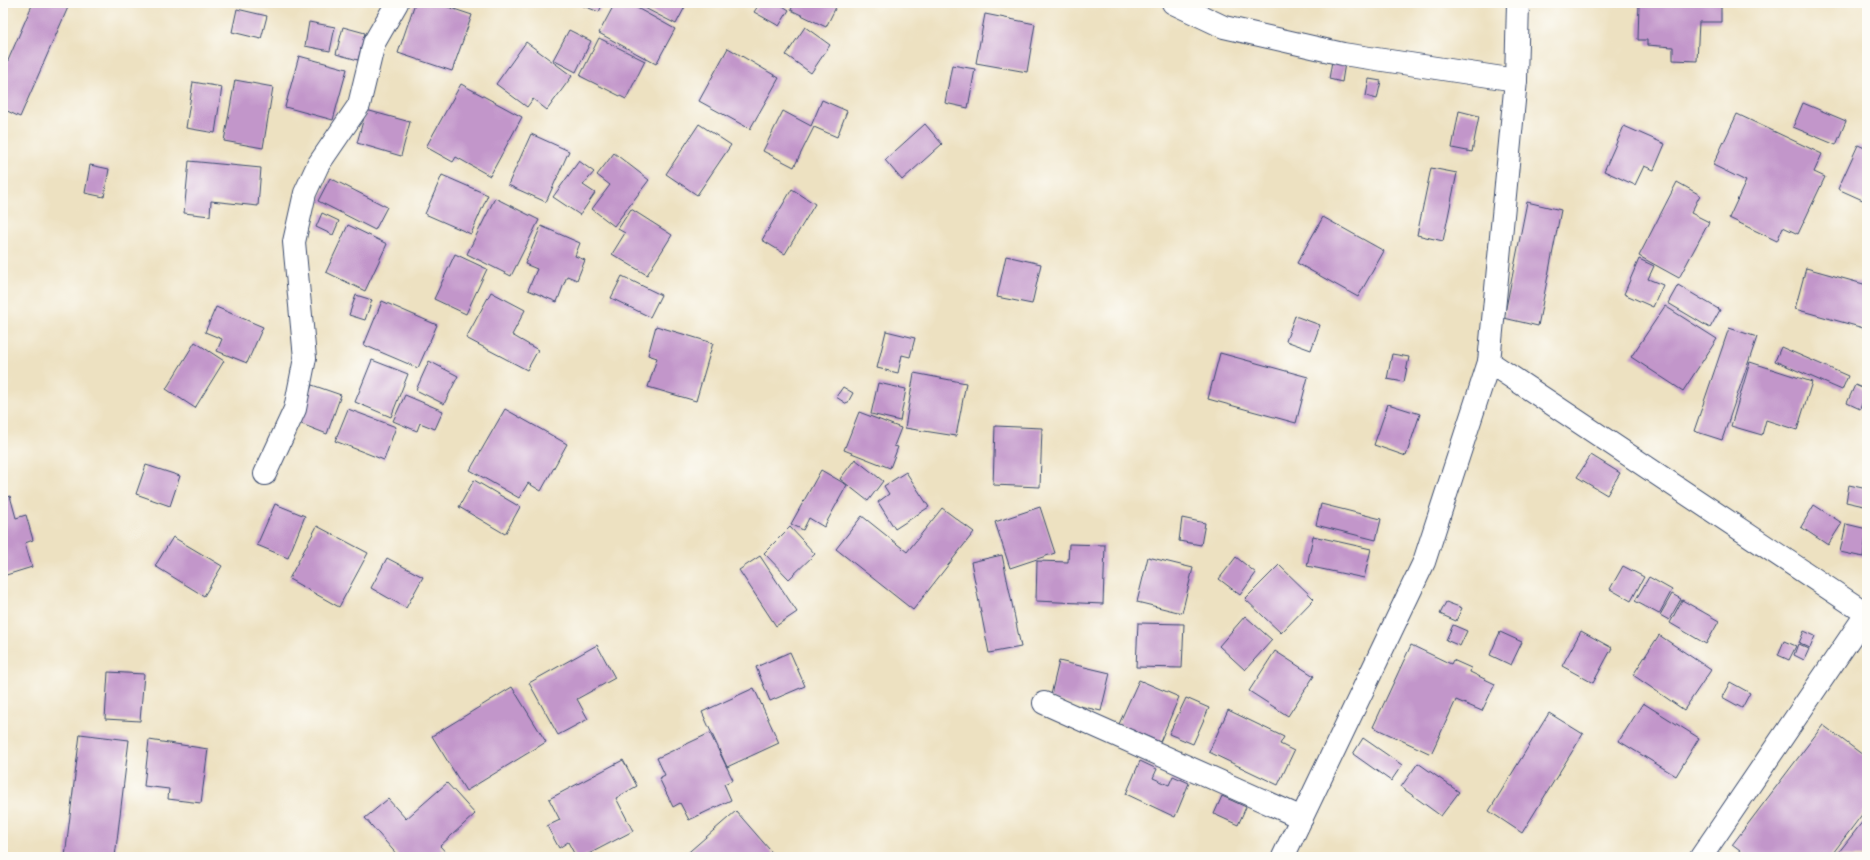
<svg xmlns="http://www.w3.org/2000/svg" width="1870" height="860" font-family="'Playpen Sans',sans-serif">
	<rect width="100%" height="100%" fill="#fdfcf7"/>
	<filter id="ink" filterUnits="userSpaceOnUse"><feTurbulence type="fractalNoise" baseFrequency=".025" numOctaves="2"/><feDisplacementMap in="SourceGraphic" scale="8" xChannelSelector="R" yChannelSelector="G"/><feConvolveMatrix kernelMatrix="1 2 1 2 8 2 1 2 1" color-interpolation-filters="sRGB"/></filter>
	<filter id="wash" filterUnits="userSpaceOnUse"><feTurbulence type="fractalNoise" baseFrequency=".012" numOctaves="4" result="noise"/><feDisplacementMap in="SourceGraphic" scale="16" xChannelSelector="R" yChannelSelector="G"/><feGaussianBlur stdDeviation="0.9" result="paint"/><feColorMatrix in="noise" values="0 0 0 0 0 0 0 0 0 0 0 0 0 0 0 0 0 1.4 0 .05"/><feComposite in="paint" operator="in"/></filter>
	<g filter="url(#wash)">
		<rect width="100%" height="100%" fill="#ede1c1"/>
		<g id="blocks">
			<g fill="#c296ca">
				<polygon points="33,3 65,3 69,5 20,117 3,109 3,72"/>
				<polygon points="415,3 436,3 472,15 452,71 398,53"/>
				<polygon points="576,3 603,3 599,12"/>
				<polygon points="615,3 628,3 675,29 656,64 599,33"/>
				<polygon points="635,3 687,3 676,24"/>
				<polygon points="760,3 778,3 789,10 779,26 754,12"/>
				<polygon points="794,3 838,3 826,27 791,10"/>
				<polygon points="1639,3 1721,3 1721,22 1699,22 1697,61 1673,60 1673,47 1647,45 1647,40 1638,40"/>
				<polygon points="237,9 267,16 261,39 232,32"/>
				<polygon points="985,14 1035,24 1027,72 976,63"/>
				<polygon points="309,22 335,27 330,51 305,46"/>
				<polygon points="343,27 365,33 358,60 336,54"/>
				<polygon points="805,27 830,45 811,73 786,55"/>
				<polygon points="569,30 591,41 576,72 553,60"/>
				<polygon points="599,38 645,61 626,99 580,76"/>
				<polygon points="526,42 572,76 547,110 533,99 527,107 496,84"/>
				<polygon points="728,48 779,78 750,129 699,101"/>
				<polygon points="299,56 347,69 333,120 285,107"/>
				<polygon points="1332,61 1345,63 1342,82 1329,79"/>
				<polygon points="952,65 975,69 968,108 945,103"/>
				<polygon points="1369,79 1381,81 1377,99 1366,96"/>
				<polygon points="235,80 273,87 263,148 224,141"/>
				<polygon points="193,82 222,87 215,133 186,128"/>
				<polygon points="461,84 522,117 490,176 456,157 453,162 426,147"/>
				<polygon points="822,100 847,111 837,137 814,127 794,167 763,151 783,111 811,126"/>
				<polygon points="1803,103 1846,121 1836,145 1793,127"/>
				<polygon points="366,110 410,122 401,156 357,143"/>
				<polygon points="1459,111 1479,116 1472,152 1452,148"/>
				<polygon points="1737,114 1822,154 1814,172 1825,177 1798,234 1783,227 1777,241 1729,218 1746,181 1713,165"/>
				<polygon points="699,124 731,145 697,195 666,174"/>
				<polygon points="925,124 942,144 902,180 885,160"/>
				<polygon points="1624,126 1665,144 1654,170 1644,166 1635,185 1604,171"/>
				<polygon points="531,134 569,151 546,202 508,185"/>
				<polygon points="1858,145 1867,149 1867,202 1838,189"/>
				<polygon points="614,153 649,180 614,226 592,209 610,185 597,175"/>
				<polygon points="189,161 261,168 258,206 211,201 210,216 184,213"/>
				<polygon points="579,161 594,172 583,185 595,193 580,215 553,197"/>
				<polygon points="90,165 109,169 104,197 85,193"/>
				<polygon points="1431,168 1457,173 1443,241 1417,235"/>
				<polygon points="442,175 488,195 471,234 425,214"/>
				<polygon points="330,178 387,207 375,230 318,201"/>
				<polygon points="1677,182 1700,195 1691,213 1709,222 1679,278 1639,256"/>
				<polygon points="792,189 815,204 785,254 762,240"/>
				<polygon points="495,198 539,220 511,276 467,254"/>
				<polygon points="1527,202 1561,210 1538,326 1504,318"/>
				<polygon points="631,209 672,235 647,275 612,254 625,233 618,229"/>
				<polygon points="322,213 339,221 333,235 316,227"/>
				<polygon points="1323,217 1384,251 1358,297 1297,263"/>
				<polygon points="348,225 387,244 365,291 326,272"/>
				<polygon points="541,226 580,243 575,256 585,260 577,280 567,276 557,302 528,290 537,269 525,264"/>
				<polygon points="455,254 487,269 466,314 434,299"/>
				<polygon points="1006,256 1041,264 1032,304 997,297"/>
				<polygon points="1639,259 1654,266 1648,279 1663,285 1653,307 1624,294"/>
				<polygon points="1806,268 1867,285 1867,329 1795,309"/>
				<polygon points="622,276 661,295 650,317 611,298"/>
				<polygon points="1678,285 1720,310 1710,328 1668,303"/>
				<polygon points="491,292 525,310 512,335 538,350 527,370 466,338"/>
				<polygon points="356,295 372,300 365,320 349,315"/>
				<polygon points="382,301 437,325 418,368 364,345"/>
				<polygon points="1665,306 1717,339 1683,391 1631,357"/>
				<polygon points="216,307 263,327 247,363 217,351 222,339 205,332"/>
				<polygon points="1295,316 1320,325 1311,350 1286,341"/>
				<polygon points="656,326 713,343 696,401 648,387 657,358 648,355"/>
				<polygon points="1729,328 1757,337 1722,440 1694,431"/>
				<polygon points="886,331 915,338 910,357 902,355 898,373 877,368"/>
				<polygon points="195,342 224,361 195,408 166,389"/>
				<polygon points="1781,347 1848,376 1842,390 1775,361"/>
				<polygon points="1220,353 1308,377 1296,423 1208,399"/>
				<polygon points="1392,354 1409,357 1404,382 1387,379"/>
				<polygon points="372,360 408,374 391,417 355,402"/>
				<polygon points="429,361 458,376 444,404 416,390"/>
				<polygon points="1750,362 1812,382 1797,430 1766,420 1762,435 1731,426"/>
				<polygon points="914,373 966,383 956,436 905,428"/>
				<polygon points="878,383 906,389 900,421 871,414"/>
				<polygon points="312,385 341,395 327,434 299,423"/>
				<polygon points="1855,385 1867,390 1860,409 1847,403"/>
				<polygon points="843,387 853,393 847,404 836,397"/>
				<polygon points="405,395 443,411 435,429 420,423 417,431 393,421"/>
				<polygon points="1388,404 1420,414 1406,456 1374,445"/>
				<polygon points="348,409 396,427 384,460 335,441"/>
				<polygon points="505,409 567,444 541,491 528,483 519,498 470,470"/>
				<polygon points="859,412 901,428 894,446 898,447 890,468 844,450"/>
				<polygon points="995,426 1042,428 1040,487 993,485"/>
				<polygon points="1591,455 1620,473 1607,495 1577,477"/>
				<polygon points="855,459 883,481 868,501 840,479"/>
				<polygon points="146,465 180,476 170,506 136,494"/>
				<polygon points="821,470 847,485 824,527 809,518 803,530 791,524"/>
				<polygon points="906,472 929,507 895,529 878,502 889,494 884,486"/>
				<polygon points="474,480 520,507 505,534 459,507"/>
				<polygon points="1849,485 1867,489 1864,506 1846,502"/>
				<polygon points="10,496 16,518 26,515 33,540 25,543 32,567 3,576 3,498"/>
				<polygon points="275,504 305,516 288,558 257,545"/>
				<polygon points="1321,504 1381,519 1376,540 1316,525"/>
				<polygon points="1814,505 1842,523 1828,545 1801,527"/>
				<polygon points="1040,507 1055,553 1010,568 995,522"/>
				<polygon points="942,508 974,532 913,610 836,549 862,516 907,552"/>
				<polygon points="1182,518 1205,523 1201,545 1179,541"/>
				<polygon points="1846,524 1867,529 1863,557 1840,552"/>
				<polygon points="317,526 368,553 339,607 289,579"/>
				<polygon points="790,527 815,554 789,579 764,553"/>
				<polygon points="1313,536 1371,549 1364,578 1307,566"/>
				<polygon points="173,537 222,566 204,596 155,566"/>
				<polygon points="1069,544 1105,545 1103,604 1036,601 1037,561 1068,562"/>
				<polygon points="1002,555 1021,647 989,653 971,562"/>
				<polygon points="760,556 797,612 776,626 739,570"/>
				<polygon points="1148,557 1193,568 1182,613 1137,602"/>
				<polygon points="1236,557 1256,573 1240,595 1219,579"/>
				<polygon points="387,558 423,577 406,608 371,588"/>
				<polygon points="1279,565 1314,599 1281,633 1245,599"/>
				<polygon points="1623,566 1644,577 1631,601 1610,589"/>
				<polygon points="1649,577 1672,590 1659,614 1635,601"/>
				<polygon points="1672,594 1681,599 1669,620 1660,615"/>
				<polygon points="1682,600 1719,621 1706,644 1670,623"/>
				<polygon points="1446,602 1462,608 1456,621 1440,614"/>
				<polygon points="1245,616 1272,640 1245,670 1219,646"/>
				<polygon points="1138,623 1184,624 1182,668 1136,667"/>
				<polygon points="1453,625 1467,631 1460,646 1446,640"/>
				<polygon points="1581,631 1612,648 1593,683 1562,666"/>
				<polygon points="1804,631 1815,636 1810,648 1799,643"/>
				<polygon points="1500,632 1522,642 1511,665 1490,655"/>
				<polygon points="1659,635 1711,670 1684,710 1633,675"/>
				<polygon points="1784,641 1796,646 1789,660 1778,655"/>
				<polygon points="1798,644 1809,649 1804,660 1794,655"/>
				<polygon points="597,645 615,678 577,699 588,719 558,735 529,683"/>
				<polygon points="1411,645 1451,664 1453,660 1471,668 1470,672 1495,684 1482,711 1456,700 1431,754 1373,727"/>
				<polygon points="1275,651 1314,676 1288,716 1249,691"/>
				<polygon points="790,652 805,686 770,701 756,667"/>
				<polygon points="1059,661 1110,673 1101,711 1050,699"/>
				<polygon points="108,672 144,674 140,721 105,719"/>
				<polygon points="1139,680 1179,697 1160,742 1119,724"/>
				<polygon points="1730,682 1750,693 1742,708 1722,697"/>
				<polygon points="512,687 546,742 466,791 432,736"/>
				<polygon points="754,688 779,743 727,767 702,712"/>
				<polygon points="1186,698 1209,708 1193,744 1169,734"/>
				<polygon points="1643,703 1699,738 1676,776 1619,741"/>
				<polygon points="1228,710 1284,737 1280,744 1294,751 1278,785 1209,752"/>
				<polygon points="1549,713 1583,734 1522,833 1489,811"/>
				<polygon points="1823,725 1867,758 1867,808 1830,857 1748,857 1732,845"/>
				<polygon points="710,733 733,780 724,784 731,800 689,820 680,803 673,807 659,778 665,775 657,758"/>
				<polygon points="80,734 129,740 115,857 65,857"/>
				<polygon points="1363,738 1402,765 1391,781 1353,754"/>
				<polygon points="149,740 208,749 201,803 168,799 169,789 144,786"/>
				<polygon points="623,760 637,786 616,798 633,831 583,857 576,857 568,842 559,848 547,826 560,820 549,799"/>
				<polygon points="1140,761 1157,769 1153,778 1169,785 1173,776 1189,783 1175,817 1126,794"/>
				<polygon points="1418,763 1459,792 1441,816 1401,787"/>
				<polygon points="447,783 475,814 440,846 450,857 399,857 365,818 388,799 406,819"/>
				<polygon points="1222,796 1246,807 1238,825 1214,814"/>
				<polygon points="736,811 776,857 683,857"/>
				<polygon points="1867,816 1867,857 1835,857"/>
			</g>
		</g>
	</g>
	<g filter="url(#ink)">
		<use href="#blocks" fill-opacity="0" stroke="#3a4a6d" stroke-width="1"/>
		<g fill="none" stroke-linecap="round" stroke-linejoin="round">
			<defs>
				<g id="minor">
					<polyline points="1173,3 1224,27 1343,54 1516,80"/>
					<polyline points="1489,362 1867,614"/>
					<polyline points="265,474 295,409 305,358 294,242 305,193 318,165 359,105 374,43 397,3"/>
					<polyline points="1044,703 1302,818"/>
					<polyline points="1701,857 1867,613"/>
				</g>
				<polyline id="tertiary" points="1283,857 1424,562 1489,362 1516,80 1518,3"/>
			</defs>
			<use href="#minor" stroke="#3a4a6d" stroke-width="24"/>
			<use href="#tertiary" stroke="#3a4a6d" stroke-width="24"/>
			<use href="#minor" stroke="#fff" stroke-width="22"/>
			<use href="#tertiary" stroke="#fff" stroke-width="22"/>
		</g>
	</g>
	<rect width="1870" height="860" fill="none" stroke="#fdfcf7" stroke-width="16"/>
</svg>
